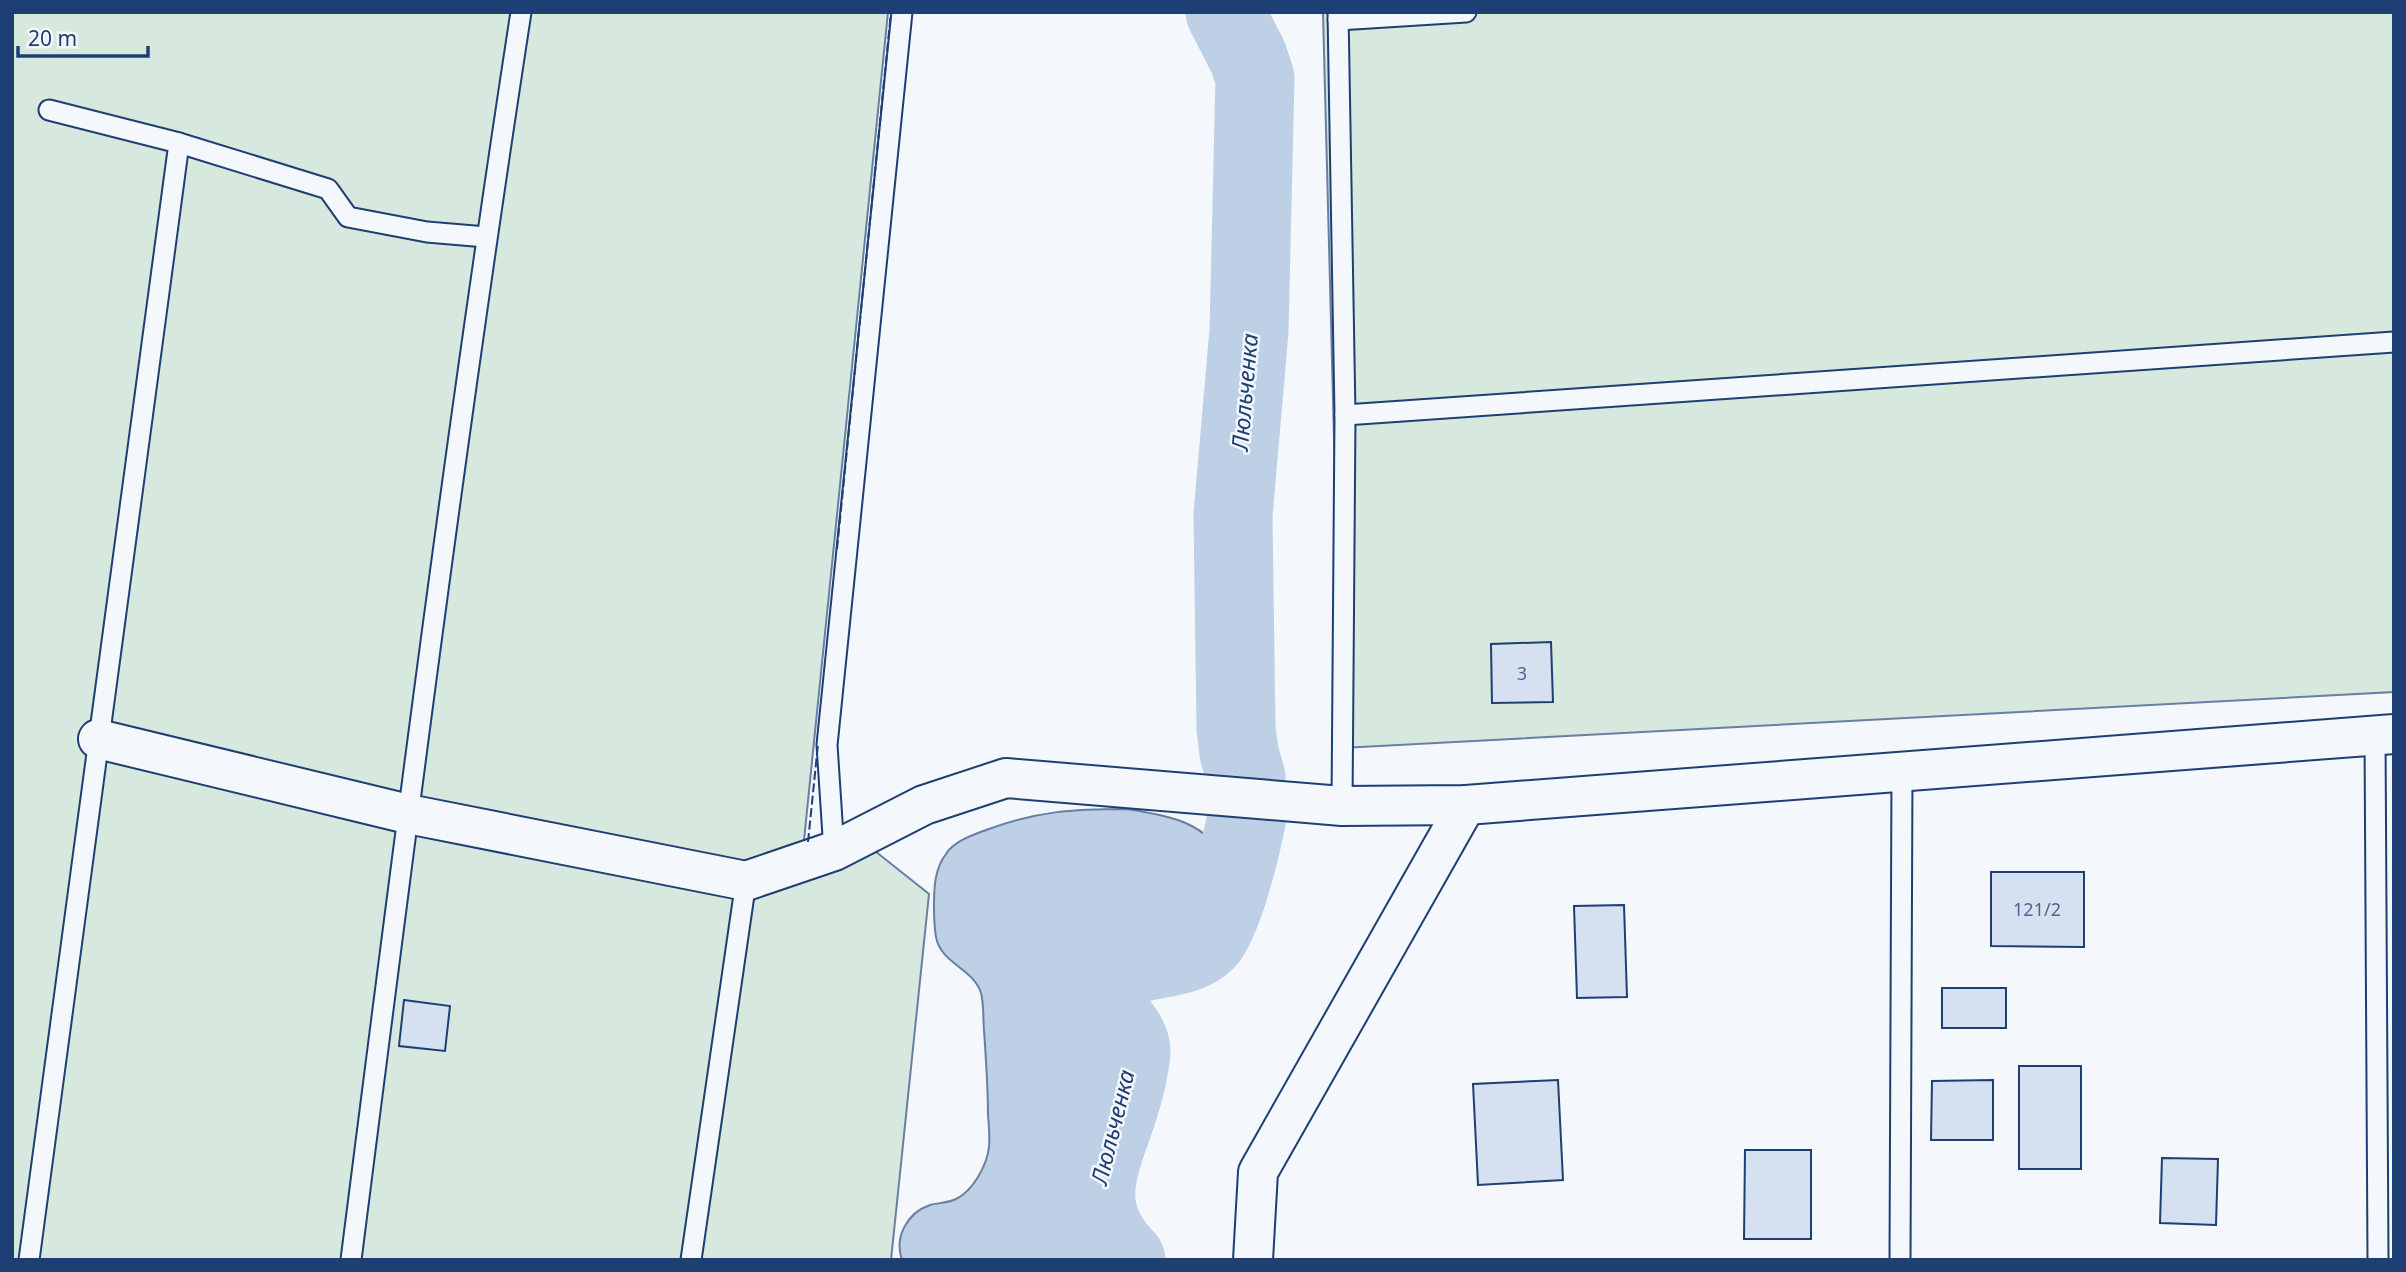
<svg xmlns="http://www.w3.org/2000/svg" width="2406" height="1272" font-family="'Noto Sans',sans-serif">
	<rect width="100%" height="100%" fill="#f4f7fb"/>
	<g fill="#d7e8df" stroke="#687fa3" stroke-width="2">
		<polygon points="12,12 888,12 801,870 870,847 929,894 891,1260 12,1260"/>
		<polygon points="1323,12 2394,12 2394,692 1342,748"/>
	</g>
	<path fill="#bed0e5" stroke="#687fa3" stroke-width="2" d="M 1127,809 C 1159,814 1203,820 1220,853 C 1226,866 1225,881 1224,895 C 1220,982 1112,941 1105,994 C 1102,1017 1129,1027 1131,1050 C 1132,1056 1129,1064 1128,1071 C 1121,1113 1098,1151 1095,1194 C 1094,1207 1098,1219 1103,1230 C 1105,1234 1110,1240 1111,1244 C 1112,1248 1109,1256 1108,1260 L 902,1260 C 894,1237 907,1213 930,1205 C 938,1203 948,1203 956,1199 C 973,1191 987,1165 989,1147 C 990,1137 989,1126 988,1115 C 988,1087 986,1059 984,1030 C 983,1019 984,1004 981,993 C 974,970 944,964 937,941 C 934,931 934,916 934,904 C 934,887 935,868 946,854 C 954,841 973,835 986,830 C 1036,811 1074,809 1127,809 Z"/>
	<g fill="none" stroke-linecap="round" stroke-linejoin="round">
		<g stroke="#bed0e5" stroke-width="79">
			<polyline points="1225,12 1248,57 1255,78 1249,331 1233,515 1236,728 1239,753 1246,777"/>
			<path d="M 1126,1260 C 1063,1197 1116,1143 1128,1072 C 1129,1066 1131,1058 1131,1051 C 1130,1025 1091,1010 1109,981 C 1127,953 1182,965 1205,941 C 1223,923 1242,843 1247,816"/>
		</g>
	</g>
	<g fill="#d5e0f0" stroke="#1d3f73" stroke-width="2">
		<polygon points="1551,642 1553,702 1492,703 1491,644"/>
		<polygon points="1991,872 2084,872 2084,947 1991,946"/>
		<polygon points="1624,905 1627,997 1577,998 1574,906"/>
		<rect x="1942" y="988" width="64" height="40"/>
		<polygon points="404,1000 450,1006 445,1051 399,1046"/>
		<rect x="2019" y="1066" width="62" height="103"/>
		<polygon points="1558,1080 1563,1180 1478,1185 1473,1084"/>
		<polygon points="1993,1080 1993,1140 1931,1140 1932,1081"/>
		<polygon points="1745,1150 1811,1150 1811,1239 1744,1239"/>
		<polygon points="2162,1158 2218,1159 2216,1225 2160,1223"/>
	</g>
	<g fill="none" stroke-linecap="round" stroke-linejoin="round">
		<defs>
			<g id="lane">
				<polyline points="1338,12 1345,415 1342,806"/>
				<polyline points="1338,20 1466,12"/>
				<polyline points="179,143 328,189 348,217 427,232 486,237"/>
				<polyline points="1345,415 2394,342"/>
				<polyline points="2375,735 2378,1260"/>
				<polyline points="834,851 827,745 902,12"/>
				<polyline points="29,1260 179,143 49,110"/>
				<path d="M 351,1260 C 404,843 457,427 521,12"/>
				<polyline points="691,1260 746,881"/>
				<polyline points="1900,1260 1902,771"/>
			</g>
			<g id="street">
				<polyline points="98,739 408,814 746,881 834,851 924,805 1006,778 1342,806 1466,805 2394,734"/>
				<polyline points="1253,1260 1258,1172 1466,805"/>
			</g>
		</defs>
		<use href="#lane" stroke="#1d3f73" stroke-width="23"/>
		<use href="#street" stroke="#1d3f73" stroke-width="42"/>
		<use href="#lane" stroke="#f4f7fb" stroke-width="19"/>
		<use href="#street" stroke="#f4f7fb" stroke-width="38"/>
		<g stroke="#1d3f73" stroke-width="2" stroke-dasharray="9 3.5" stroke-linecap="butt">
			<polyline points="837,549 891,12"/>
			<polyline points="808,842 818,744"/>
		</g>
	</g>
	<g text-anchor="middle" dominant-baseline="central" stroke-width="5" stroke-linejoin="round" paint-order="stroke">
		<g font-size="18" fill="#4b6792">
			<text x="1522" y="673">3</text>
			<text x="2037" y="909">121/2</text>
		</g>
		<g font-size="23" font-style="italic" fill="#1d3f73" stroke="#f4f7fb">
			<text transform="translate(1244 392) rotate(-85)">Люльченка</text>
			<text transform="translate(1112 1127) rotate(-76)">Люльченка</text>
		</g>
	</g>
	<rect width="2406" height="1272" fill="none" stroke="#1d3f73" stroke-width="28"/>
	<path d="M18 46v10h130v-10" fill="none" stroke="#1d3f73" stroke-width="3.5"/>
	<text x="28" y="46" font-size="21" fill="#1d3f73" stroke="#f4f7fb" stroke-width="5" paint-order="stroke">20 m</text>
</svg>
